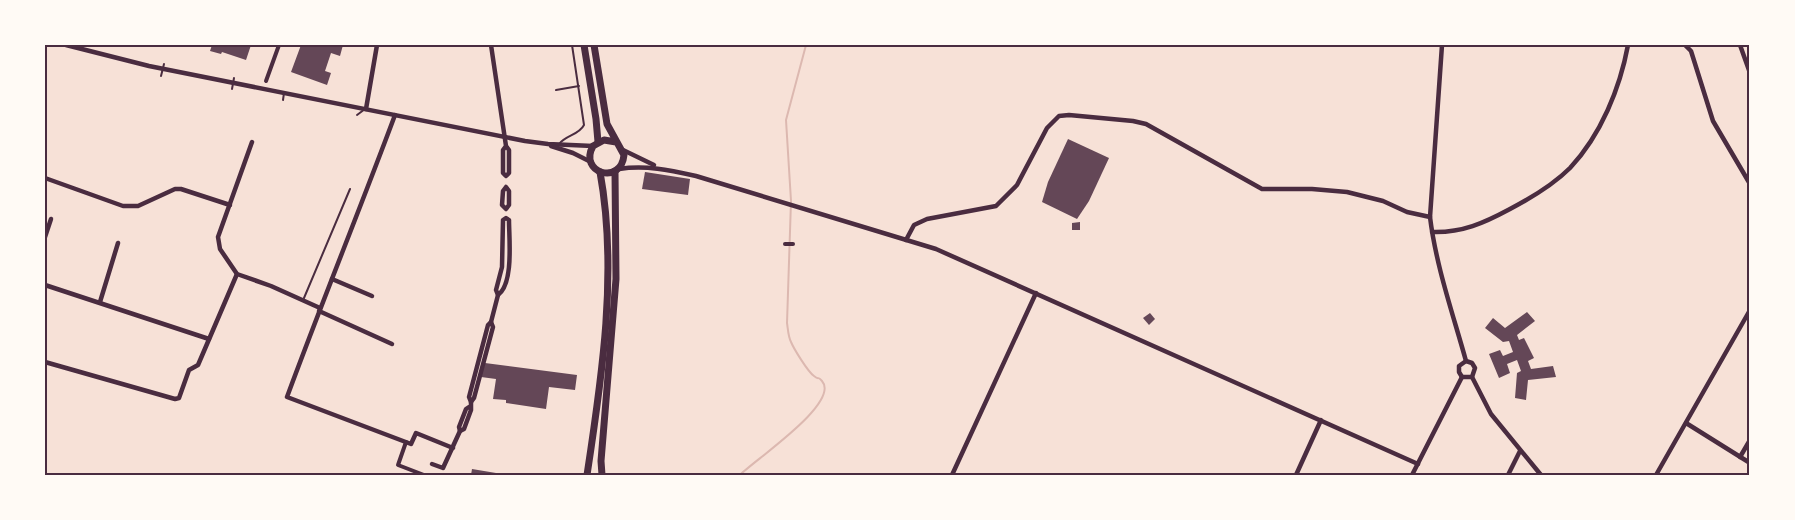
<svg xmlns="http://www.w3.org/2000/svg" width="1795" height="520" font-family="Jost,sans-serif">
	<rect width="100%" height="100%" fill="#f7e1d7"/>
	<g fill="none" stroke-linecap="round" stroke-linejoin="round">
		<path stroke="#dcb8b0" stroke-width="2" d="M 740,475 C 753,461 841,403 822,381 C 817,375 820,381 814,376 C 808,372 794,349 791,342 C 788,336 788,329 787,323 L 791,201 L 786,120 L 806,45"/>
	</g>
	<g fill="#644757">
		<polygon points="212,45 251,45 246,60 222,52 221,54 210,51"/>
		<polygon points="301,45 343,45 340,56 331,53 325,71 331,73 327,85 291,72"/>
		<polygon points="1068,139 1109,158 1089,201 1077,219 1042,202 1048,182"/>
		<polygon points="645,172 690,179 688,195 642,189"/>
		<polygon points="1080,222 1080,230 1072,230 1072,223"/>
		<polygon points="1527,312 1535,321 1517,335 1519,340 1524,338 1534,358 1528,361 1531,369 1553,366 1556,377 1528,380 1526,400 1515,398 1517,373 1521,371 1517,360 1507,364 1510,373 1499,378 1489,354 1500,350 1503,356 1513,352 1509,341 1503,342 1485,328 1493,318 1505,328"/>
		<polygon points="1150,313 1155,319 1149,325 1143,318"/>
		<polygon points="485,363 577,375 575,390 549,387 546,409 506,403 506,400 493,399 496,379 481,377"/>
		<polygon points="472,469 502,474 501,475 471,475"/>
	</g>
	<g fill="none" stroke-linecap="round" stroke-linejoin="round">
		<g stroke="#4a2c40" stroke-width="2">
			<polyline points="161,76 164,64"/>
			<polyline points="232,89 234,78"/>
			<polyline points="556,90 579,86"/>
			<polyline points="283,100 284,93"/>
			<polyline points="357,115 365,109"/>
			<path d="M 559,144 C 566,135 579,135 584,125 L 572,45"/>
			<polyline points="304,298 350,189"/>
		</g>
		<g stroke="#4a2c40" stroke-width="4">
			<polyline points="266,81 279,45"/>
			<polyline points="785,244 793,244"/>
			<polyline points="406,442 398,465 424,475"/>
		</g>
		<g stroke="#4a2c40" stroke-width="4.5">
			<polyline points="66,45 149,66 525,141 548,144 593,146"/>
			<polyline points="491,45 506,146 509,150 509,173 506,176 503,173 503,150 506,146"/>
			<path d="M 1442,45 L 1430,217 C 1436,266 1453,314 1466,361 L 1472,363 L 1475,368 L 1472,377 L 1462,377"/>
			<polyline points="1685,45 1691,51 1713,121 1750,184"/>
			<polyline points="1740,45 1750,73"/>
			<polyline points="366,109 377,45"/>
			<path d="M 395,115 C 360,209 322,302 287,397 L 411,444 L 416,433 L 453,448"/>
			<polyline points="252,142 218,237 220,249 237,274 271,286 320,308"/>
			<polyline points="551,146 573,153 591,162"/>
			<polyline points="623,150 654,165"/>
			<path d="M 619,169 C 646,165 669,170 696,176 L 936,249 L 1418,464"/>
			<polyline points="45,178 123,206 138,206 175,189 181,189 230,205"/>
			<polygon points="506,187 509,191 509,205 506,209 502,205 503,191"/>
			<path d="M 506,218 L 509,220 C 509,239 514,283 498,295 L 496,290 L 502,267 L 503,220 Z"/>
			<path d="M 1432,232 C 1462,233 1484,223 1510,209 C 1531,198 1553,185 1570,168 C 1601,135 1620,88 1628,45"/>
			<polyline points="45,237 51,219"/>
			<polyline points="906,240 914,225 927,219 996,206 1017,185 1047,128 1059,116 1069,115 1133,121 1146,124 1262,189 1312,189 1347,192 1383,201 1407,212 1430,217"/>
			<polyline points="332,279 372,296"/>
			<polyline points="45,285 209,339"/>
			<polyline points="100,302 118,243"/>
			<polyline points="319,311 392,344"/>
			<polygon points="491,322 493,327 474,398 471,402 469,397 488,325"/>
			<polyline points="491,322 498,295"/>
			<polyline points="45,362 175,399 179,398 189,370 198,365 237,274"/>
			<polyline points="1462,377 1459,372 1459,366 1466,361"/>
			<polyline points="1472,377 1491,414 1541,475"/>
			<polyline points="1686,423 1750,463"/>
			<polyline points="460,431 459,427 466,409 469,407"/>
			<polyline points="1740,457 1750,440"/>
			<polyline points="432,464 443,468 460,431 464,429 471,410 471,402"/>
			<polyline points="952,475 1036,293"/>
			<polyline points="1296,475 1321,420"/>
			<polyline points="1412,475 1462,377"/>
			<polyline points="1508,475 1520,451"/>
			<polyline points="1656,475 1750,310"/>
		</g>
		<g stroke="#4a2c40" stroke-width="7">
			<polyline points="584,45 596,119 598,142"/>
			<path d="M 594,45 L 607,124 L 624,155 C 621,186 578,173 593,146 L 604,140 L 616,142"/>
			<path d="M 587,475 C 602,377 618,270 600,172"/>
			<polyline points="602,475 601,461 616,279 615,171"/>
		</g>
	</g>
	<rect width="1795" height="520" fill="none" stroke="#fffaf5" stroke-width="93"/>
	<rect x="46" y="46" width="1702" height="428" fill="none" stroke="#4a2c40" stroke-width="2"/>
</svg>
